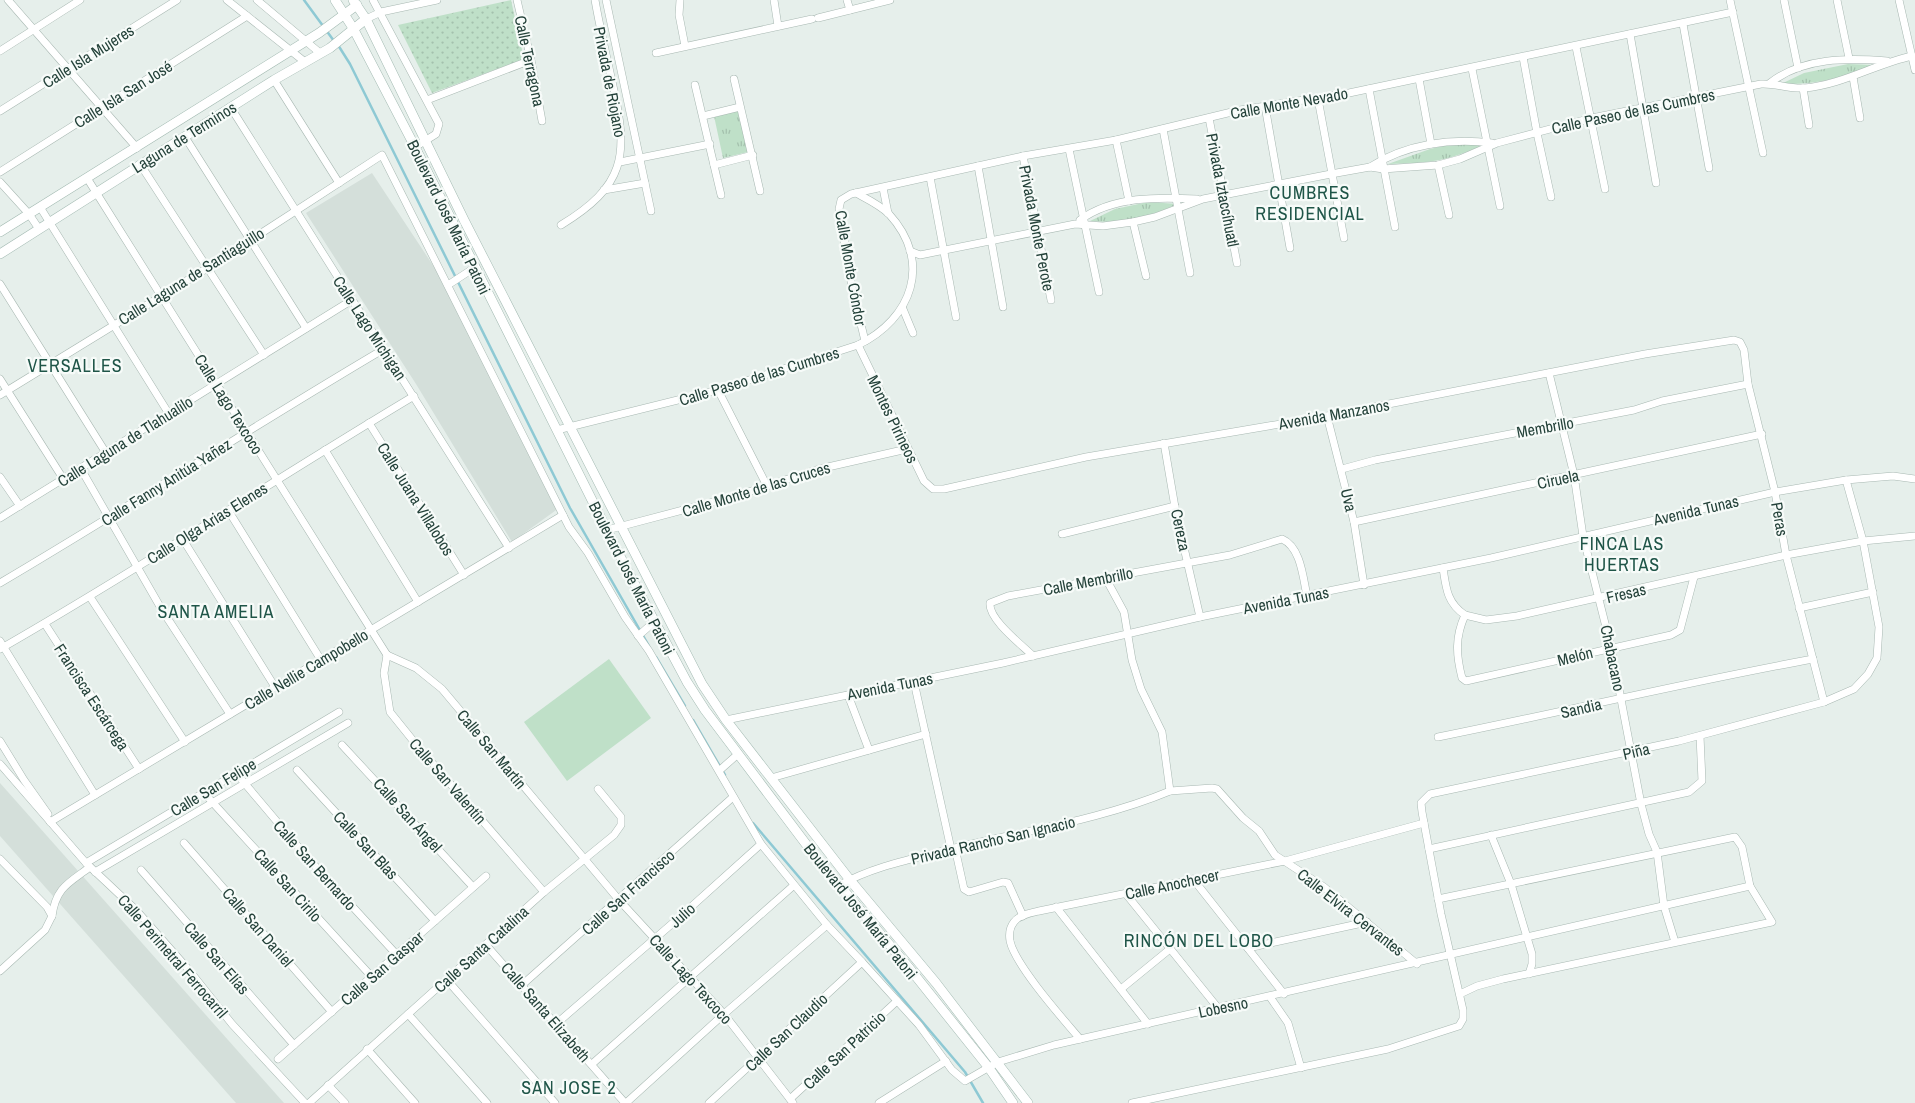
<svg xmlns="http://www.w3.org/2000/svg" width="1915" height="1103" font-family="'Archivo Narrow',sans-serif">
	<defs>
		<pattern id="grass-dots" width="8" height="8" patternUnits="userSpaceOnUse" patternTransform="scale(1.25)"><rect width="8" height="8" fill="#bfe0c8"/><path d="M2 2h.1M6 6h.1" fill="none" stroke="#a4c1ad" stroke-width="1.8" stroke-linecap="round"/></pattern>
		<pattern id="park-tufts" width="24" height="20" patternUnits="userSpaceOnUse" patternTransform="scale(1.25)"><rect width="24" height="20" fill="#bfe0c8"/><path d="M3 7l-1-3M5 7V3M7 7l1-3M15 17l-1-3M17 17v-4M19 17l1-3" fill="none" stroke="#a4c1ad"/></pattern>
	</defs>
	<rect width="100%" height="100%" fill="#e6efeb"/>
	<g fill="#d4dfda">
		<polygon points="372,173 442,279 559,508 512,542 416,384 306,213"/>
		<polygon points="0,783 284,1103 236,1103 0,836"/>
	</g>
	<polygon fill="url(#grass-dots)" points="511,0 524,59 432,93 398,25"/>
	<g fill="url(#park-tufts)">
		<path d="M 1848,64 L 1875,65 C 1844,78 1815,85 1781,84 L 1804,73 Z"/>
		<polygon points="739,111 748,152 723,158 714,116"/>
		<path d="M 1452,144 L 1483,145 C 1445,162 1429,163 1388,164 L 1430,149 Z"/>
		<path d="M 1148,202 L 1178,204 C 1147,217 1124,224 1090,221 L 1115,209 Z"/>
	</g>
	<polygon fill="#bfe0c8" points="609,659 651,718 567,781 524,722"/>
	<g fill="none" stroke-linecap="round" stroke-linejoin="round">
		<g stroke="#8ec9d4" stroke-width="2.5">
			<polyline points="304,0 334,41"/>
			<polyline points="338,45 350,64 570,508 649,646"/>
			<polyline points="656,657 685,706"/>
			<polyline points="693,720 725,775"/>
			<polyline points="753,823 965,1072 983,1103"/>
		</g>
		<defs>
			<g id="street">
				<polyline points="8,0 137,148"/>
				<polyline points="227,0 305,62"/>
				<polyline points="257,0 320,53"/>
				<polyline points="373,0 439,124 436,134 415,147"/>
				<polyline points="517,0 531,60 542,121"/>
				<polyline points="606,0 651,211"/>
				<polyline points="680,0 679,15 685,46"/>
				<polyline points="774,0 778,26"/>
				<polyline points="847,0 850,10"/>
				<polyline points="1730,0 1763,153"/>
				<polyline points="1784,0 1798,68"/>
				<polyline points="1837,0 1849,58"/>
				<polyline points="1899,0 1915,70"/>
				<polyline points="818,18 890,0"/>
				<polyline points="366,19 381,12 437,0"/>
				<polyline points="1683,24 1709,168"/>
				<polyline points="1630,34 1656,183"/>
				<polyline points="1576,47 1605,189"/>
				<polyline points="0,51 80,0"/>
				<polyline points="656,53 812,19"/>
				<polyline points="1523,57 1537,133 1551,197"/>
				<polyline points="1472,69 1500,206"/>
				<polyline points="1853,77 1860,118"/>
				<polyline points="734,79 760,191"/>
				<polyline points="1419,79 1431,144"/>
				<polyline points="274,80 339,183"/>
				<path d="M 1770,83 C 1803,57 1848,58 1887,61"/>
				<polyline points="695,85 721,195"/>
				<polyline points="1803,88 1809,125"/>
				<polyline points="1369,89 1395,227"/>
				<polyline points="1318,99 1344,238"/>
				<polyline points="427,100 531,60"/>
				<polyline points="1265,106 1290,248"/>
				<polyline points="231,108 509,548"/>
				<polyline points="0,111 177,0"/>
				<polyline points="703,116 740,107"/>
				<polyline points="1209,118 1237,263"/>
				<polyline points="1163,129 1190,273"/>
				<polyline points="185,137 306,328"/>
				<polyline points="1116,140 1129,201"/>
				<polyline points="1069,149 1099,292"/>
				<polyline points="1023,156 1051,300"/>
				<polyline points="620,162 710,144"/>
				<polyline points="140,164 264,355"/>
				<polyline points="714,165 753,155"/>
				<polyline points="1438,165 1449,215"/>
				<polyline points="978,166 1003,307"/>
				<path d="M 1370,167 C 1406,144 1450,138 1492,143"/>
				<polyline points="0,172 247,16"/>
				<polyline points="930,177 956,317"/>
				<polyline points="87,178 387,655"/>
				<polyline points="0,182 29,214 39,229"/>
				<polyline points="883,188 888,213"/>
				<polyline points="604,190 645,183"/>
				<polyline points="40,207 169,414"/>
				<path d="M 1080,220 C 1113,196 1158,197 1197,199"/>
				<polyline points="1133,222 1146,276"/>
				<path d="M 561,225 C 625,186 629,156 613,86 C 607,58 600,29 595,0"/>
				<path d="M 910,251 L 920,255 L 1075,224 L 1103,226 L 1133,222 L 1155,217 L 1203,199 L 1331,174 L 1370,167 L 1383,169 L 1438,165 L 1460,159 L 1497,143 L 1592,118 L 1761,84 C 1775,83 1789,89 1804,88 C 1842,85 1875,64 1912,56"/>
				<polyline points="0,284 106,453"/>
				<polyline points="448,285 474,268"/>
				<polyline points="903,309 913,333"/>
				<polyline points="865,341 852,287 839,209 841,200 851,194 1023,156 1116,140 1240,110 1349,93 1733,12"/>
				<polyline points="858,345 924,481 933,489 944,489 1086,457 1327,416 1645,354 1734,340 1740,342 1744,350 1748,384 1775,492 1786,555 1824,702"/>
				<polyline points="1549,373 1574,475 1583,536 1611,647 1641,804 1649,834 1657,852 1664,906 1675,942"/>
				<polyline points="0,379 64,480"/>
				<polyline points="718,390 767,486"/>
				<polyline points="0,395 209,267 382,155 569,527 588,553 625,617 649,651 761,844 827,925 862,962 919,1025 952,1070 965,1081 998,1062 1054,1045 1750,886"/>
				<polyline points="1327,416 1354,522 1364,585"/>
				<polyline points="369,423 464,575"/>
				<path d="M 557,430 L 718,390 L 858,345 C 912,319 933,262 889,214 C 880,205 867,199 856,193"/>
				<polyline points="1164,443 1176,513 1200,617"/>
				<polyline points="325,450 418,602"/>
				<polyline points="81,469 162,610 230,714"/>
				<polyline points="1342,469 1375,460 1634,410 1662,401 1748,384"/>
				<polyline points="0,477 20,506"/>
				<polyline points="228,510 321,660"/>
				<polyline points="0,518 352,300"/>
				<polyline points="1354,522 1762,434"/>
				<polyline points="607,530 736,496 819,469 907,449"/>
				<polyline points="1062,534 1175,506"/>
				<polyline points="182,538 275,687"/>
				<path d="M 1443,568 C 1446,588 1447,603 1465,615 C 1455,637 1456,655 1462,678 L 1466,681 L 1671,635 L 1680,630 L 1694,577"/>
				<path d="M 0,583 C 129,507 255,425 384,349"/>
				<polyline points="90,597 185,742"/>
				<polyline points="1799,608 1873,592"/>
				<polyline points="1465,615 1486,620 1517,616 1786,555 1863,541 1915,536"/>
				<polyline points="45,624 139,769"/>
				<polyline points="638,636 654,622"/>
				<polyline points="0,641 95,795"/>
				<path d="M 0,649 C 140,569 275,479 414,396"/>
				<polyline points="387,655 416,668 442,689 619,900 724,1014 793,1103"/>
				<polyline points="387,655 384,673 390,712 415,743 544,892"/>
				<path d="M 1033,656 C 1022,645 988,619 990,603 L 1008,596 L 1230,555 L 1282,539 C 1301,547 1303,578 1307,596"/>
				<polyline points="914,682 951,849"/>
				<polyline points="848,695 869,750"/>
				<polyline points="726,720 1003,663 1200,617 1491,558 1775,492 1846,480 1893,476 1915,479"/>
				<path d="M 1438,737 C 1563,712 1687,682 1813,659"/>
				<polyline points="0,741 24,780 48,814"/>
				<polyline points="342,745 473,887"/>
				<polyline points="0,764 86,863 136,910 188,969 232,1024 305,1103"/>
				<polyline points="297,770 435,921"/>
				<polyline points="720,770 738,754"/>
				<polyline points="236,773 306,856 397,955"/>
				<polyline points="771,778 926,734"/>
				<polyline points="1170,791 1212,788 1217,789 1243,818 1259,831 1275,855 1324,887 1417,964"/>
				<polyline points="204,793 372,977"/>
				<polyline points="50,822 563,515"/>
				<polyline points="1491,835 1511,884 1532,954 1532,964 1529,974"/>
				<polyline points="184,843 332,1012"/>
				<polyline points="955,848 964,889 969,892 1003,882 1008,883 1023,916"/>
				<polyline points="1429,849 1689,792 1702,781 1700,736"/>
				<polyline points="0,859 47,907 52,916 45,930 0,971"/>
				<polyline points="86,863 339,712"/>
				<polyline points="141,870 294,1045"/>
				<polyline points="95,872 348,723"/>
				<polyline points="1193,879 1284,994"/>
				<path d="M 838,886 C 868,869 902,861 935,853 C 1013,832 1096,822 1170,791 L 1162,732 L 1141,689 L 1132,660 L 1124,612 L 1105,577"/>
				<polyline points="1126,894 1218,1008"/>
				<polyline points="1438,899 1735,837 1742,847 1750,886 1772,922 1503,979 1477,986 1460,994"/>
				<polyline points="1056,907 1148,1024"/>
				<path d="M 52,916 C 56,887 69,883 90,867"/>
				<polyline points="486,945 625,1103"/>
				<polyline points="1248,948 1367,922"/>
				<polyline points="447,980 555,1103"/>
				<polyline points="522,985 733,797"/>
				<polyline points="1121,989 1170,949"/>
				<polyline points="1270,997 1288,1023 1301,1068"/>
				<polyline points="408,1014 487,1103"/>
				<polyline points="556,1024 681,916 761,844"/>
				<path d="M 1080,1039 C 1063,1019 1015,965 1010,941 C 1009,935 1010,927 1014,922 C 1019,915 1030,913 1039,911 L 1285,861 L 1424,823"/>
				<polyline points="367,1049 415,1103"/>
				<polyline points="278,1059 486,876"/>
				<polyline points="592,1064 793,886"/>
				<polyline points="328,1085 345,1103"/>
				<polyline points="790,1099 897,1001"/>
				<polyline points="309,1103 544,892 614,835 621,825 621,817 598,789"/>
				<polyline points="626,1103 724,1014 827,925"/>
				<polyline points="709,1103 862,962"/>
				<polyline points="879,1103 946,1061"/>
				<polyline points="1132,1103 1388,1049 1459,1026 1463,1019 1463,1010 1441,914 1422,812 1421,803 1430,794 1679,741 1824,702 1854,689 1868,674 1877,658 1879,627 1863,541 1846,480"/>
			</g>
			<g id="secondary">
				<polyline points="335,0 353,28 415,147 624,564 687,682 705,710 818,860 910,969 989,1068 1013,1103"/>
				<polyline points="353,0 366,19 464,220 702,684 726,720 850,880 936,983 1028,1103"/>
				<polyline points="0,232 319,33 357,5"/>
				<polyline points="0,254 274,80 330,48 366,19"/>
			</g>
		</defs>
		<use href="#street" stroke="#a8b8b2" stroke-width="8"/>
		<use href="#secondary" stroke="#a4bbb3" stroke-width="10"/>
		<use href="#street" stroke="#fff" stroke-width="7"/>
		<use href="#secondary" stroke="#fff" stroke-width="9"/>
	</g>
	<g text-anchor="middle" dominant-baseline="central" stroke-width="4.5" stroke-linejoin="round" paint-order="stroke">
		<g font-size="16" fill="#24423a" stroke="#f7fbf9">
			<text transform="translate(88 56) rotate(-32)">Calle Isla Mujeres</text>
			<text transform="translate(530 61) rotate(78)">Calle Terragona</text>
			<text transform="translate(610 82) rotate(79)">Privada de Riojano</text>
			<text transform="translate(123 94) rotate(-32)">Calle Isla San José</text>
			<text transform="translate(1289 103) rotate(-10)">Calle Monte Nevado</text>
			<text transform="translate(1633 111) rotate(-12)">Calle Paseo de las Cumbres</text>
			<text transform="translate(184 137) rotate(-32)">Laguna de Terminos</text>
			<text transform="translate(1223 190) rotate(79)">Privada Iztaccíhuatl</text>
			<text transform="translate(449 217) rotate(64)">Boulevard José María Patoni</text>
			<text transform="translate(1037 228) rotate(79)">Privada Monte Perote</text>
			<text transform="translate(851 268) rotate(80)">Calle Monte Cóndor</text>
			<text transform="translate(191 276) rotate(-32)">Calle Laguna de Santiaguillo</text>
			<text transform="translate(370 328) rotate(57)">Calle Lago Michigan</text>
			<text transform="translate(759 376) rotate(-17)">Calle Paseo de las Cumbres</text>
			<text transform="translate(229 404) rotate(58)">Calle Lago Texcoco</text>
			<text transform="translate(1334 414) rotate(-10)">Avenida Manzanos</text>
			<text transform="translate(893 419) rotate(64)">Montes Pirineos</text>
			<text transform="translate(1545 427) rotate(-10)">Membrillo</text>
			<text transform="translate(125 441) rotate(-32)">Calle Laguna de Tlahualilo</text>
			<text transform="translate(1558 479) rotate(-12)">Ciruela</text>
			<text transform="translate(166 482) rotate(-32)">Calle Fanny Anitúa Yañez</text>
			<text transform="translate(756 489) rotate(-17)">Calle Monte de las Cruces</text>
			<text transform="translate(416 499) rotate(58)">Calle Juana Villalobos</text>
			<text transform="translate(1349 500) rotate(77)">Uva</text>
			<text transform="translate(1696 510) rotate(-13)">Avenida Tunas</text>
			<text transform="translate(1780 519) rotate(80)">Peras</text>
			<text transform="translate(207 523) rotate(-32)">Calle Olga Arias Elenes</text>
			<text transform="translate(1181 530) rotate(78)">Cereza</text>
			<text transform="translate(632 578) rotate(63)">Boulevard José María Patoni</text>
			<text transform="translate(1088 581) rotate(-11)">Calle Membrillo</text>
			<text transform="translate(1626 593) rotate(-13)">Fresas</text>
			<text transform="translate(1286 600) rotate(-11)">Avenida Tunas</text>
			<text transform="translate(1575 656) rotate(-14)">Melón</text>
			<text transform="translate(1613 658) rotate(78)">Chabacano</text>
			<text transform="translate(306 669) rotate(-31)">Calle Nellie Campobello</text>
			<text transform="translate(890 686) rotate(-11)">Avenida Tunas</text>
			<text transform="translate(92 697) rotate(57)">Francisca Escárcega</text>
			<text transform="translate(1581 708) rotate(-13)">Sandia</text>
			<text transform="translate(492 749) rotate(50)">Calle San Martín</text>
			<text transform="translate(1636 751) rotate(-13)">Piña</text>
			<text transform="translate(448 781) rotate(49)">Calle San Valentín</text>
			<text transform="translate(213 787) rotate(-31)">Calle San Felipe</text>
			<text transform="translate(408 815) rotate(48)">Calle San Ángel</text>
			<text transform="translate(993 840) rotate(-13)">Privada Rancho San Ignacio</text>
			<text transform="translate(366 845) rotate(47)">Calle San Blas</text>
			<text transform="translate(315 865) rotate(48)">Calle San Bernardo</text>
			<text transform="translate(1172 884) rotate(-12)">Calle Anochecer</text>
			<text transform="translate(288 885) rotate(48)">Calle San Cirilo</text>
			<text transform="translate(628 892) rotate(-42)">Calle San Francisco</text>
			<text transform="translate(861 911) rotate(51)">Boulevard José María Patoni</text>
			<text transform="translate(1351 912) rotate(38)">Calle Elvira Cervantes</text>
			<text transform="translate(682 915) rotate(-42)">Julio</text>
			<text transform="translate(258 927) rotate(49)">Calle San Daniel</text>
			<text transform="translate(481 949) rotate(-42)">Calle Santa Catalina</text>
			<text transform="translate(173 956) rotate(49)">Calle Perimetral Ferrocarril</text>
			<text transform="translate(217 958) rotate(49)">Calle San Elías</text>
			<text transform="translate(382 968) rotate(-41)">Calle San Gaspar</text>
			<text transform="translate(691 979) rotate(48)">Calle Lago Texcoco</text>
			<text transform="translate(1223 1007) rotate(-12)">Lobesno</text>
			<text transform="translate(546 1012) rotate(49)">Calle Santa Elizabeth</text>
			<text transform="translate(786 1032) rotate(-43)">Calle San Claudio</text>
			<text transform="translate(844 1050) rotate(-43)">Calle San Patricio</text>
		</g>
		<g font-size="18" letter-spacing="1" fill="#1f5548" stroke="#f7fbf9">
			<text x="1310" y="192">CUMBRES<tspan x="1310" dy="21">RESIDENCIAL</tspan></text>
			<text x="75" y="365">VERSALLES</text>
			<text x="1622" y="543">FINCA LAS<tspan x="1622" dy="21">HUERTAS</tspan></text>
			<text x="216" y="611">SANTA AMELIA</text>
			<text x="1199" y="940">RINCÓN DEL LOBO</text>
			<text x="569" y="1087">SAN JOSE 2</text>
		</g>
	</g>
</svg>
